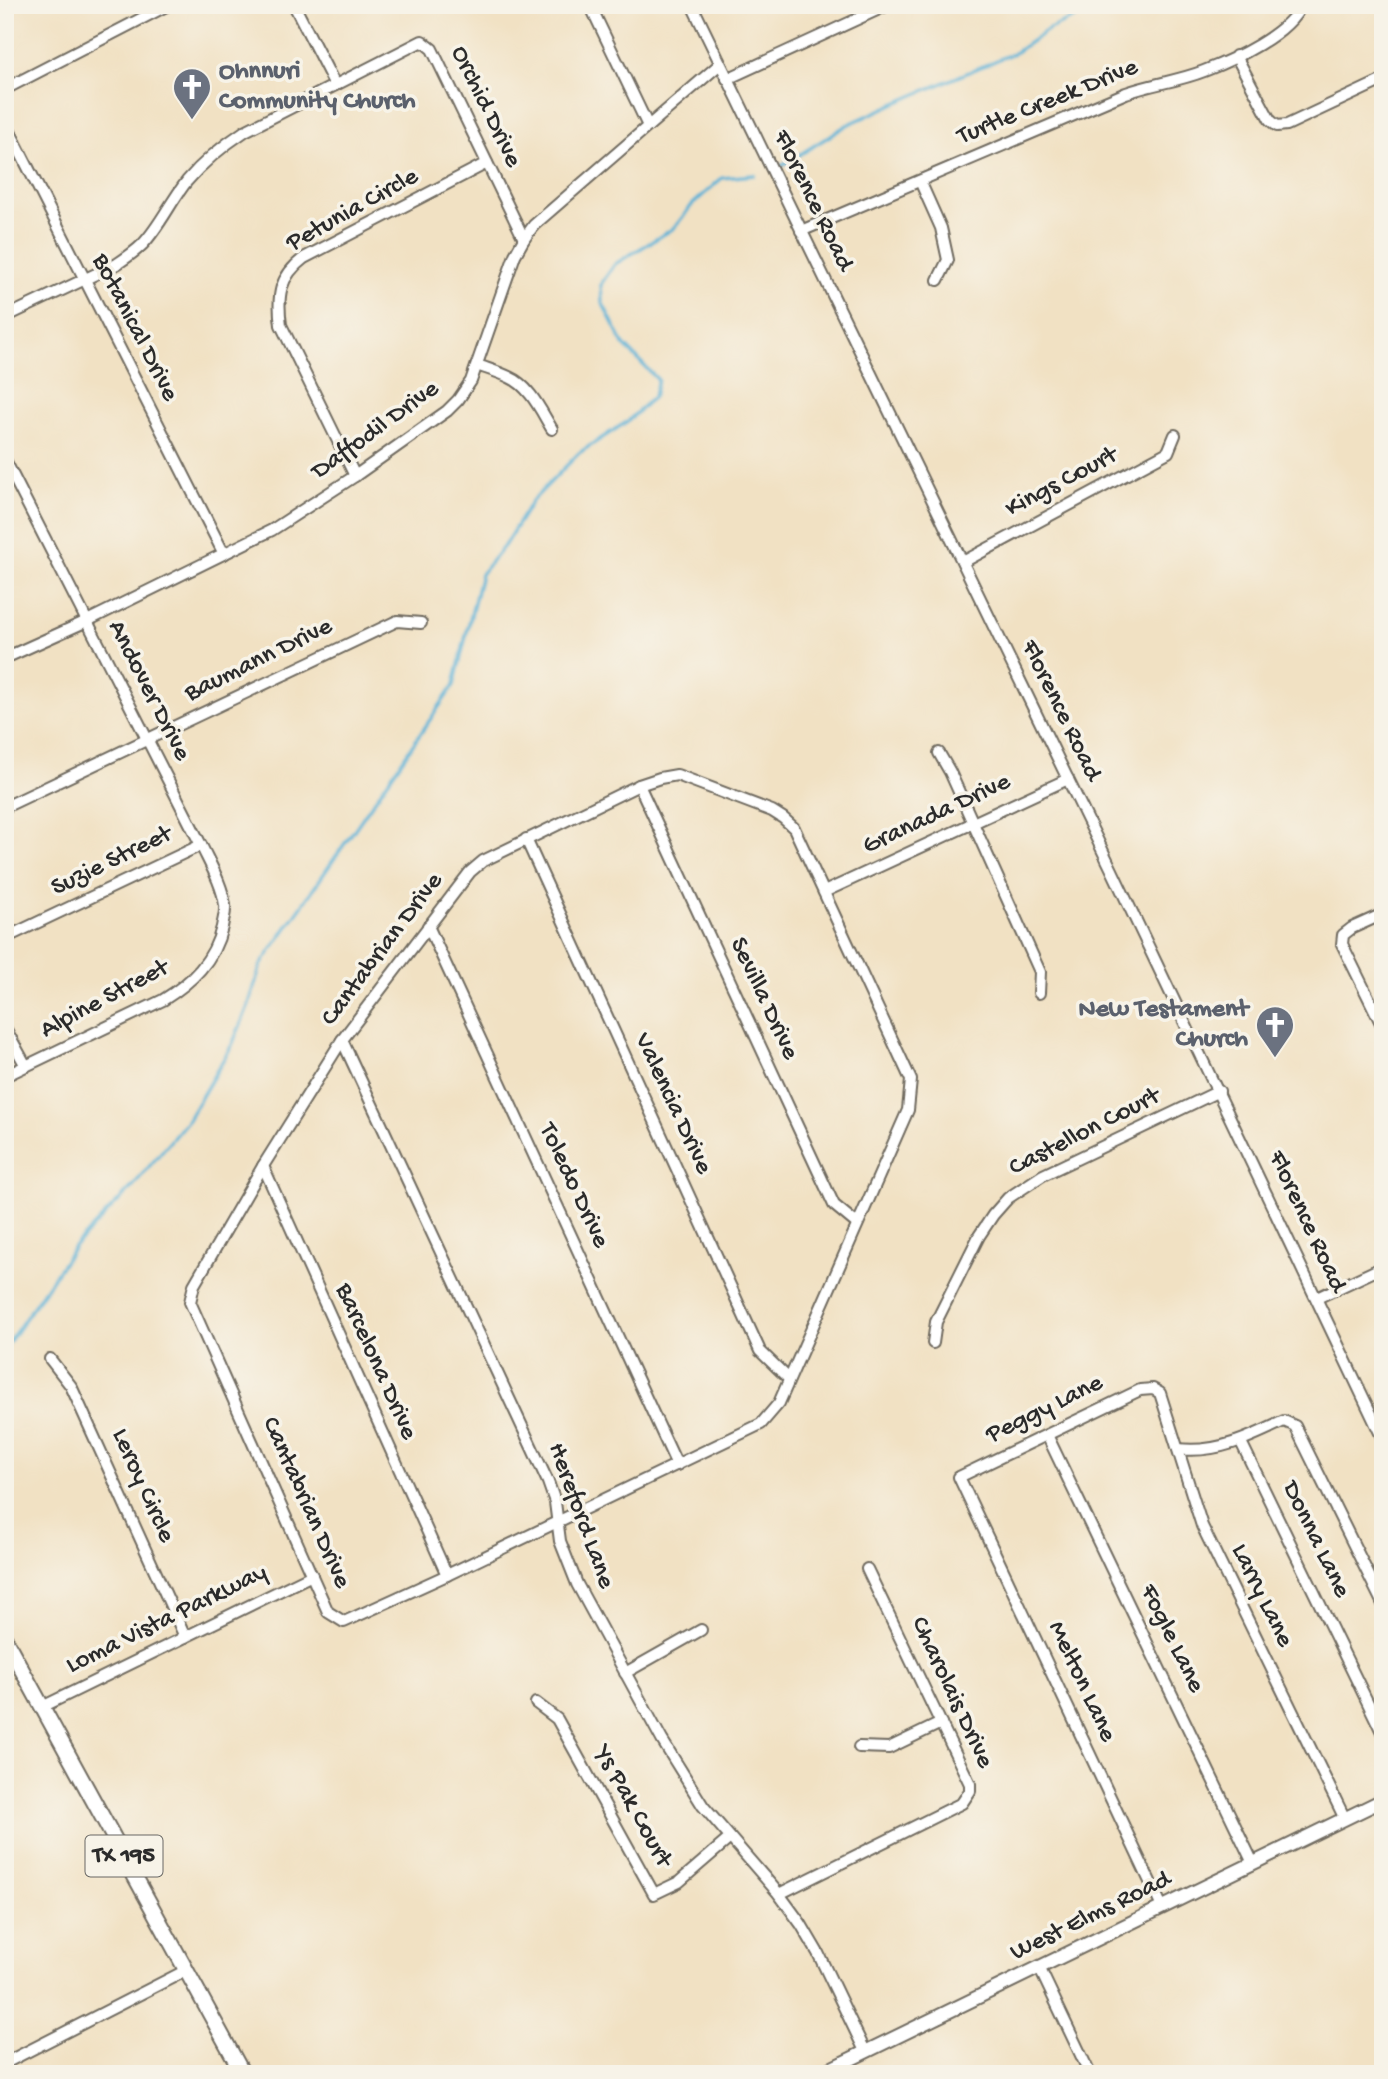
<svg xmlns="http://www.w3.org/2000/svg" width="1388" height="2079" font-family="'Gochi Hand',sans-serif">
	<rect width="100%" height="100%" fill="#f7f3e8"/>
	<filter id="ink" filterUnits="userSpaceOnUse"><feTurbulence type="fractalNoise" baseFrequency=".0143" numOctaves="2"/><feDisplacementMap in="SourceGraphic" scale="14" xChannelSelector="R" yChannelSelector="G"/><feConvolveMatrix kernelMatrix="1 2 1 2 8 2 1 2 1" color-interpolation-filters="sRGB"/></filter>
	<filter id="wash" filterUnits="userSpaceOnUse"><feTurbulence type="fractalNoise" baseFrequency=".00686" numOctaves="4" result="noise"/><feDisplacementMap in="SourceGraphic" scale="28" xChannelSelector="R" yChannelSelector="G"/><feGaussianBlur stdDeviation="1.57" result="paint"/><feColorMatrix in="noise" values="0 0 0 0 0 0 0 0 0 0 0 0 0 0 0 0 0 1.4 0 .05"/><feComposite in="paint" operator="in"/></filter>
	<g filter="url(#wash)">
		<rect width="100%" height="100%" fill="#f1e1c3"/>
		<g fill="none" stroke-linecap="round" stroke-linejoin="round">
			<g stroke="#59b1d6" stroke-width="3.5">
				<polyline points="780,167 847,125 891,105 1016,52 1049,29 1081,15 1121,5"/>
				<polyline points="5,1348 74,1247 133,1186 187,1121 232,1045 248,1007 261,965 454,685 481,574 504,546 532,501 579,453 628,421 654,396 658,380 624,345 602,302 601,284 615,264 674,228 692,205 722,178 754,175"/>
			</g>
		</g>
	</g>
	<g filter="url(#ink)">
		<g fill="none" stroke-linecap="round" stroke-linejoin="round">
			<defs>
				<g id="minor">
					<polyline points="294,5 335,85"/>
					<polyline points="590,5 648,126"/>
					<polyline points="692,5 1111,868 1383,1439"/>
					<polyline points="1236,56 1270,120 1277,126 1287,125 1383,80"/>
					<polyline points="727,79 888,5"/>
					<polyline points="5,89 168,5"/>
					<polyline points="5,122 224,554"/>
					<polyline points="920,181 941,228 948,260 938,280"/>
					<path d="M 801,231 L 1126,93 C 1151,84 1179,81 1204,71 C 1233,60 1289,34 1301,5"/>
					<path d="M 5,317 L 117,264 C 126,258 135,252 143,244 C 160,226 171,201 187,181 C 203,162 224,145 245,131 L 422,41 L 432,49 L 524,239"/>
					<path d="M 477,365 C 488,369 499,372 509,377 C 530,386 541,411 552,429"/>
					<path d="M 5,460 L 201,845 C 210,864 222,884 225,905 C 226,913 223,920 222,927 C 214,961 192,982 163,1000 L 5,1076"/>
					<path d="M 355,476 L 281,325 C 277,296 279,277 304,258 L 487,163"/>
					<polyline points="963,562 1168,452 1175,435"/>
					<polyline points="5,658 87,621 272,530 355,476 447,411 458,400 471,381 515,255 524,239 534,225 720,64"/>
					<polyline points="939,753 950,772 1040,972 1039,993"/>
					<polygon points="677,775 772,811 783,818 794,828 911,1080 908,1110 779,1403 761,1424 447,1575 344,1622 328,1612 190,1302 194,1285 263,1166 342,1040 470,872 483,861 639,785 660,778"/>
					<polyline points="639,785 834,1205 857,1224"/>
					<polyline points="5,807 397,621 421,623"/>
					<polyline points="526,839 760,1351 789,1379"/>
					<polyline points="824,892 1068,779"/>
					<polyline points="1383,914 1352,928 1343,935 1342,944 1383,1027"/>
					<polyline points="428,926 677,1465"/>
					<polyline points="5,938 201,845"/>
					<polyline points="5,1028 26,1066"/>
					<polyline points="342,1040 548,1482 555,1502 560,1541 577,1584 662,1740 703,1806 779,1894 801,1924 818,1953 865,2051"/>
					<polyline points="263,1166 447,1575"/>
					<polyline points="1317,1298 1383,1267"/>
					<polyline points="933,1343 936,1322 979,1236 993,1215 1008,1198 1043,1175 1219,1091"/>
					<polyline points="50,1359 71,1386 185,1637"/>
					<polyline points="1047,1435 1253,1863"/>
					<polyline points="1241,1442 1383,1734"/>
					<path d="M 1178,1449 C 1216,1454 1251,1437 1284,1421 L 1295,1426 L 1383,1604"/>
					<polyline points="625,1673 701,1630"/>
					<polyline points="536,1703 557,1719 654,1894 679,1882 730,1838"/>
					<polyline points="42,1707 312,1575"/>
					<polyline points="859,1747 889,1748 941,1723"/>
					<polyline points="779,1894 962,1803 970,1791 970,1784 867,1569"/>
					<polyline points="1162,1907 959,1477 1140,1390 1153,1389 1160,1393 1202,1526 1345,1819"/>
					<polyline points="1039,1967 1090,2074"/>
					<polyline points="5,2063 185,1971"/>
				</g>
				<polyline id="major" points="820,2074 1383,1800"/>
				<polyline id="highway" points="5,1639 243,2074"/>
			</defs>
			<use href="#minor" stroke="#706b60" stroke-width="14"/>
			<use href="#major" stroke="#706b60" stroke-width="16"/>
			<use href="#highway" stroke="#706b60" stroke-width="18"/>
			<use href="#minor" stroke="#fff" stroke-width="10"/>
			<use href="#major" stroke="#fff" stroke-width="12"/>
			<use href="#highway" stroke="#fff" stroke-width="14"/>
		</g>
	</g>
	<defs>
		<symbol id="church-pin" viewBox="-11 -11 22 30"><path d="M0 17L-7.5 6A9.5 9.5 0 1 1 7.5 6Z" fill="#6b7280" stroke="#f7f3e8"/><path d="M-1.2-6h2.4v3.5h3.3v2.4h-3.3V6h-2.4V-.1h-3.3v-2.4h3.3Z" fill="#fff"/></symbol>
	</defs>
	<g fill-rule="evenodd">
		<use href="#church-pin" x="170" y="65" width="44" height="60"/>
		<use href="#church-pin" x="1253" y="1003" width="44" height="60"/>
	</g>
	<g text-anchor="middle" dominant-baseline="central" stroke-width="7" stroke-linejoin="round" paint-order="stroke">
		<rect fill="#f7f3e8" stroke="#686764" stroke-width="2" x="85.5" y="1835.5" width="77" height="41" rx="5"/>
		<g font-size="24" font-weight="bold" fill="#2b2b2b">
			<text x="124" y="1856">TX 195</text>
		</g>
		<g font-size="26" font-weight="bold" fill="#5b616d" stroke="#f7f3e8" text-anchor="start">
			<text x="219" y="72">Ohnnuri<tspan x="219" dy="30">Community Church</tspan></text>
			<text x="1248" y="1010" text-anchor="end">New Testament<tspan x="1248" dy="30">Church</tspan></text>
		</g>
		<g font-size="26" fill="#2b2b2b" stroke="#f7f3e8">
			<text transform="translate(1048 103) rotate(-22)">Turtle Creek Drive</text>
			<text transform="translate(485 107) rotate(64)">Orchid Drive</text>
			<text transform="translate(812 201) rotate(64)">Florence Road</text>
			<text transform="translate(353 211) rotate(-29)">Petunia Circle</text>
			<text transform="translate(134 328) rotate(63)">Botanical Drive</text>
			<text transform="translate(376 431) rotate(-36)">Daffodil Drive</text>
			<text transform="translate(1062 483) rotate(-28)">Kings Court</text>
			<text transform="translate(259 661) rotate(-26)">Baumann Drive</text>
			<text transform="translate(148 691) rotate(63)">Andover Drive</text>
			<text transform="translate(1060 711) rotate(64)">Florence Road</text>
			<text transform="translate(937 815) rotate(-25)">Granada Drive</text>
			<text transform="translate(112 862) rotate(-26)">Suzie Street</text>
			<text transform="translate(383 950) rotate(-53)">Cantabrian Drive</text>
			<text transform="translate(763 999) rotate(65)">Sevilla Drive</text>
			<text transform="translate(105 1000) rotate(-28)">Alpine Street</text>
			<text transform="translate(672 1104) rotate(65)">Valencia Drive</text>
			<text transform="translate(1085 1133) rotate(-27)">Castellon Court</text>
			<text transform="translate(573 1186) rotate(65)">Toledo Drive</text>
			<text transform="translate(1306 1222) rotate(65)">Florence Road</text>
			<text transform="translate(375 1362) rotate(66)">Barcelona Drive</text>
			<text transform="translate(1045 1410) rotate(-26)">Peggy Lane</text>
			<text transform="translate(142 1486) rotate(66)">Leroy Circle</text>
			<text transform="translate(305 1503) rotate(66)">Cantabrian Drive</text>
			<text transform="translate(580 1516) rotate(70)">Hereford Lane</text>
			<text transform="translate(1315 1540) rotate(64)">Donna Lane</text>
			<text transform="translate(1261 1596) rotate(64)">Larry Lane</text>
			<text transform="translate(167 1620) rotate(-26)">Loma Vista Parkway</text>
			<text transform="translate(1171 1639) rotate(64)">Fogle Lane</text>
			<text transform="translate(1081 1682) rotate(65)">Melton Lane</text>
			<text transform="translate(951 1693) rotate(65)">Charolais Drive</text>
			<text transform="translate(632 1807) rotate(61)">Ys Pak Court</text>
			<text transform="translate(1091 1917) rotate(-26)">West Elms Road</text>
		</g>
	</g>
	<rect width="1388" height="2079" fill="none" stroke="#f7f3e8" stroke-width="28"/>
</svg>
